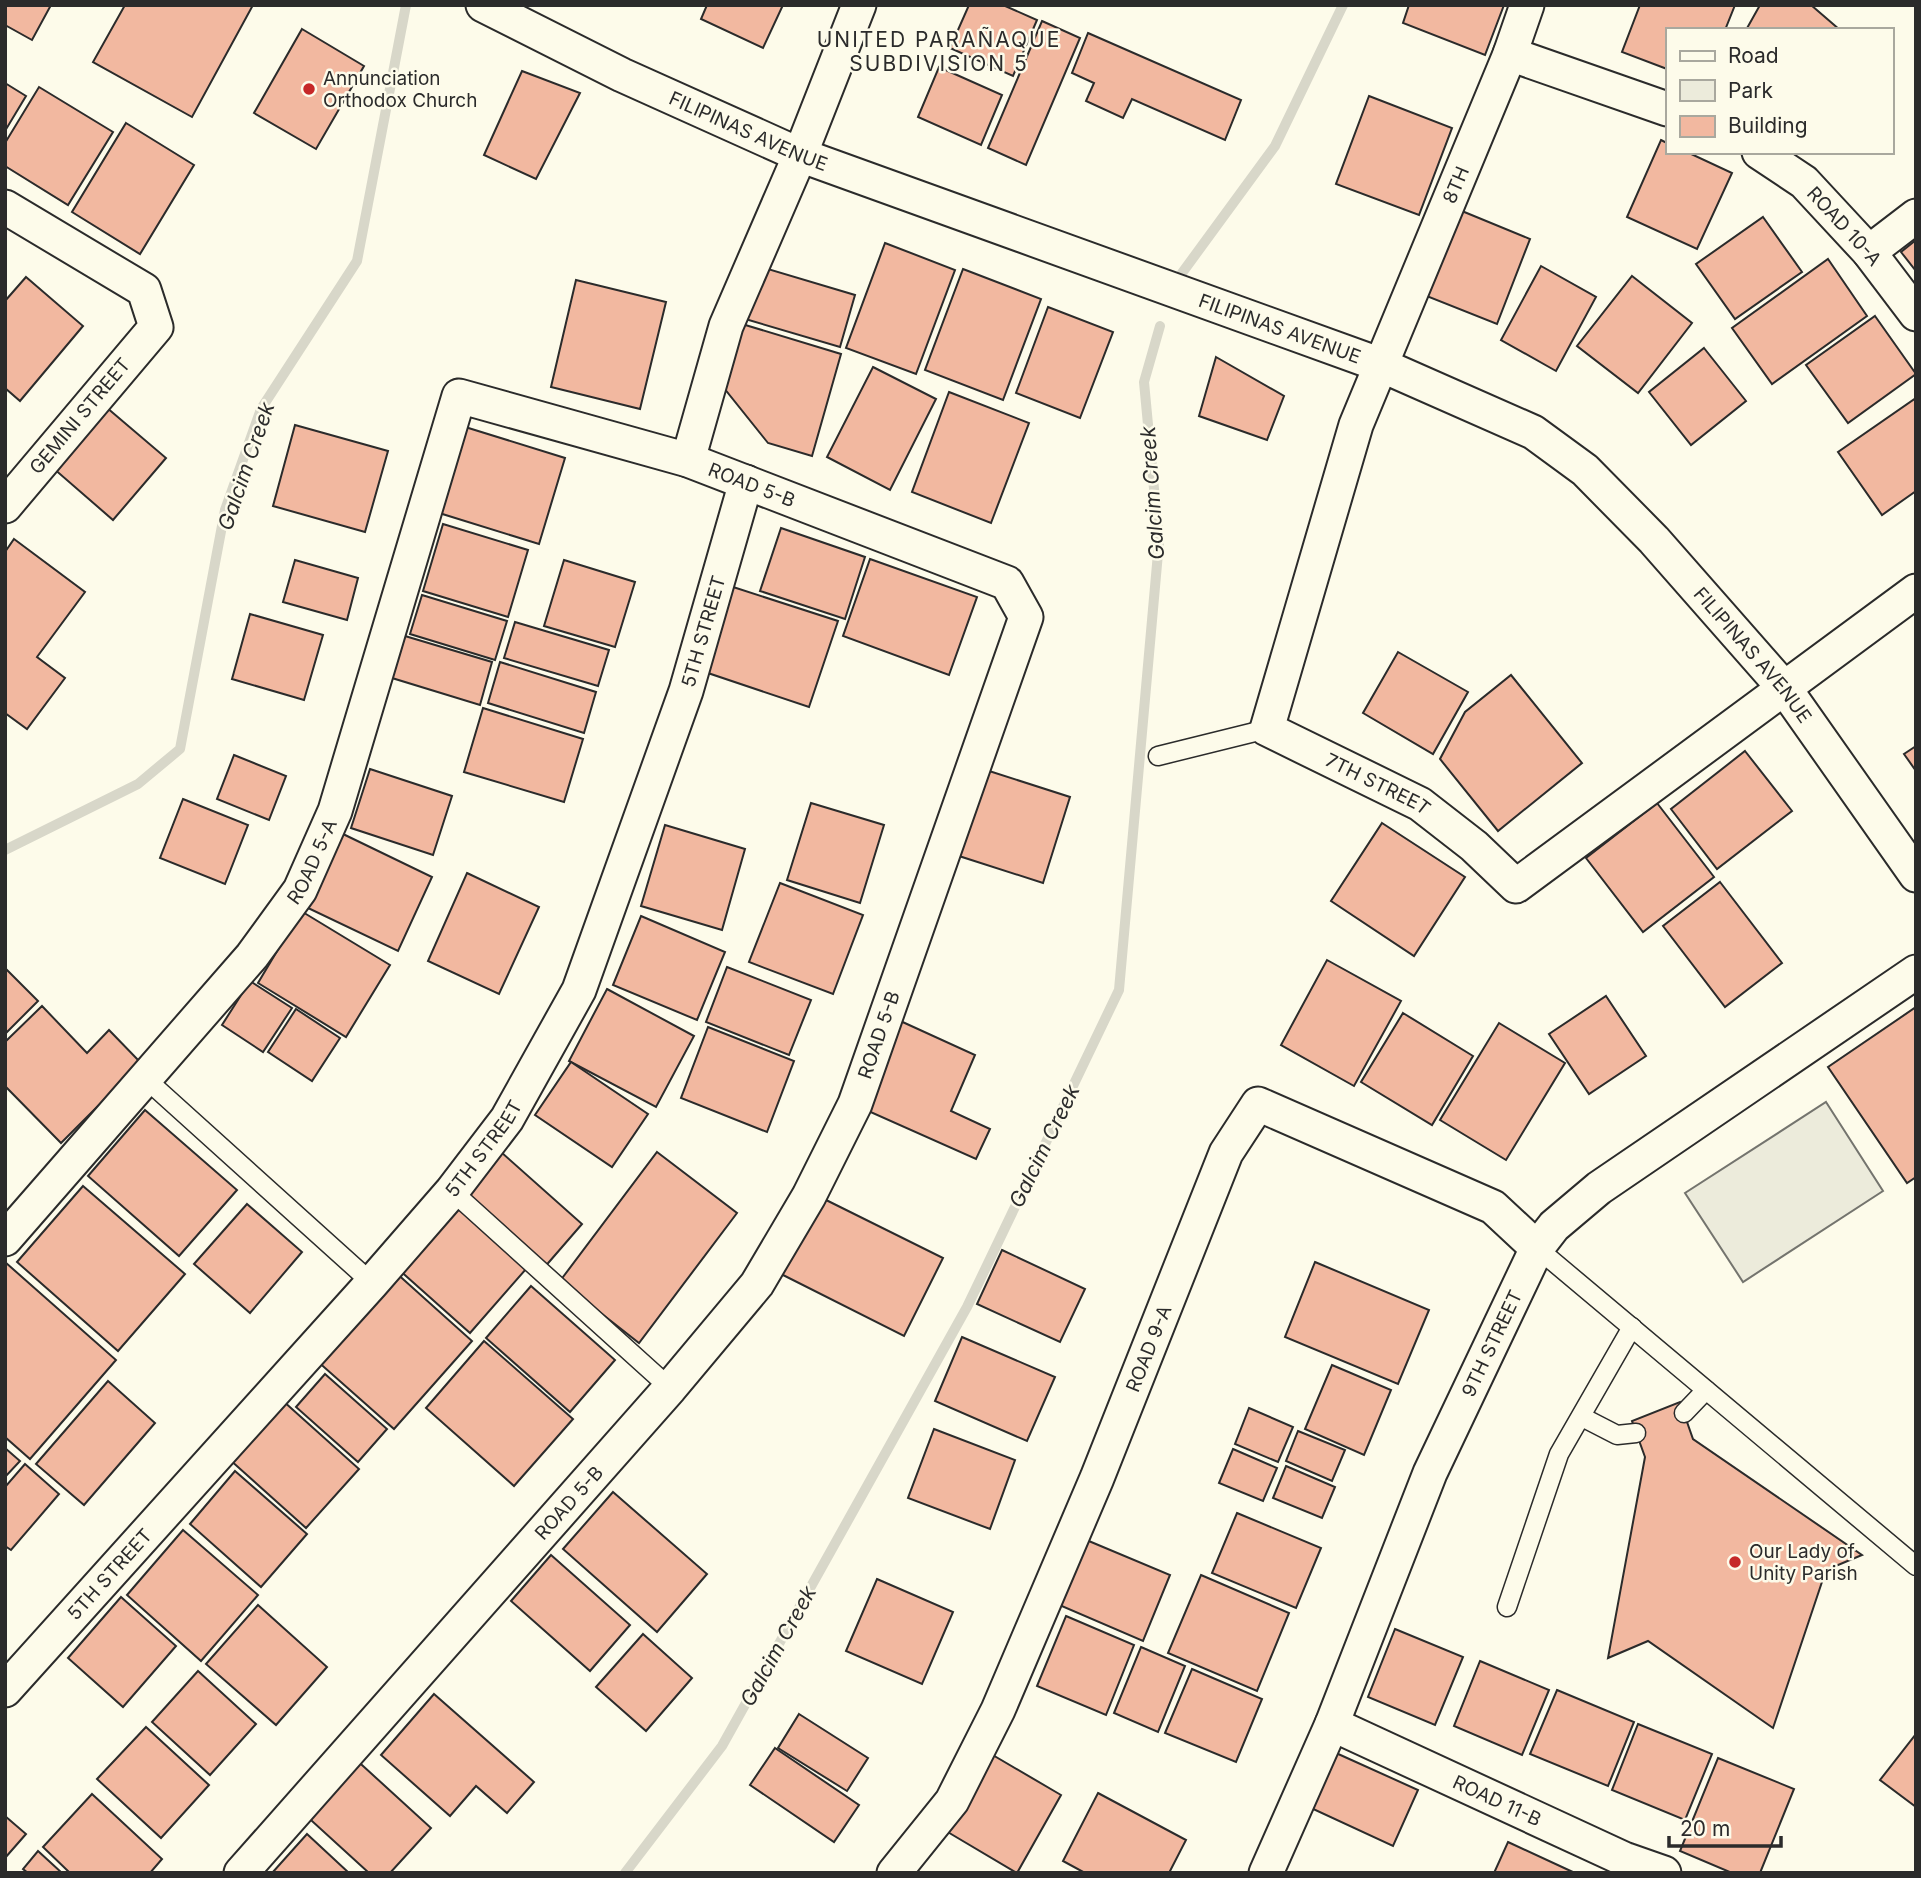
<svg xmlns="http://www.w3.org/2000/svg" width="1921" height="1878" font-family="Inter,sans-serif">
	<rect width="100%" height="100%" fill="#fdfbea"/>
	<polygon fill="#ecebdb" stroke="#74746e" stroke-width="2" points="1826,1102 1883,1191 1743,1282 1685,1193"/>
	<g fill="none" stroke-linecap="round" stroke-linejoin="round">
		<g stroke="#d8d7c9" stroke-width="10">
			<polyline points="1182,273 1275,146 1343,5"/>
			<polyline points="5,850 138,784 180,749 225,510 261,409 357,261 406,5"/>
			<polyline points="625,1873 722,1746 967,1307 1119,990 1159,542 1144,382 1160,326"/>
		</g>
	</g>
	<g fill="#f2b8a0" stroke="#2b2b2b" stroke-width="2">
		<polygon points="5,5 51,5 32,40 5,25"/>
		<polygon points="125,5 253,5 192,117 93,62"/>
		<polygon points="707,5 783,5 763,48 701,19"/>
		<polygon points="969,5 1003,5 1037,20 1013,76 950,48"/>
		<polygon points="1409,5 1504,5 1485,55 1403,23"/>
		<polygon points="1640,5 1735,5 1725,30 1667,30 1667,69 1622,52"/>
		<polygon points="1760,5 1811,5 1840,30 1746,30"/>
		<polygon points="1042,21 1080,38 1026,165 988,148"/>
		<polygon points="302,29 364,66 316,149 254,113"/>
		<polygon points="1088,33 1241,100 1225,140 1132,99 1123,118 1086,101 1094,83 1072,73"/>
		<polygon points="939,67 1002,95 981,145 918,117"/>
		<polygon points="522,71 580,93 536,179 484,155"/>
		<polygon points="5,83 26,96 5,131"/>
		<polygon points="39,87 113,132 68,205 5,166 5,143"/>
		<polygon points="1369,96 1452,128 1419,215 1336,184"/>
		<polygon points="126,123 194,165 140,254 72,212"/>
		<polygon points="1661,140 1667,143 1667,152 1687,152 1732,173 1697,249 1627,217"/>
		<polygon points="1457,209 1530,239 1497,324 1424,295"/>
		<polygon points="1763,217 1802,272 1735,319 1696,264"/>
		<polygon points="1916,240 1916,271 1901,252"/>
		<polygon points="885,243 955,270 916,374 846,348"/>
		<polygon points="1828,259 1867,316 1772,384 1732,328"/>
		<polygon points="758,266 855,295 840,347 742,318"/>
		<polygon points="1541,266 1596,297 1556,371 1501,340"/>
		<polygon points="963,269 1041,299 1003,400 925,370"/>
		<polygon points="1632,276 1692,323 1638,393 1577,346"/>
		<polygon points="26,277 83,326 20,401 5,388 5,301"/>
		<polygon points="576,280 666,302 640,409 551,387"/>
		<polygon points="1048,307 1113,332 1080,418 1016,393"/>
		<polygon points="1875,316 1916,374 1848,423 1806,365"/>
		<polygon points="742,324 841,354 812,456 768,443 724,388"/>
		<polygon points="1704,348 1746,401 1691,445 1649,392"/>
		<polygon points="1216,357 1284,396 1267,440 1199,416"/>
		<polygon points="873,367 936,399 890,490 827,457"/>
		<polygon points="949,392 1029,423 991,523 912,492"/>
		<polygon points="1916,398 1916,491 1882,515 1838,452"/>
		<polygon points="106,407 166,458 113,520 53,468"/>
		<polygon points="295,425 388,451 365,532 273,506"/>
		<polygon points="462,426 565,458 539,544 436,512"/>
		<polygon points="443,524 528,550 508,617 423,591"/>
		<polygon points="781,528 865,557 845,619 760,591"/>
		<polygon points="14,539 85,592 37,657 65,678 27,729 5,713 5,552"/>
		<polygon points="870,559 977,597 949,675 843,636"/>
		<polygon points="295,560 358,578 347,620 283,602"/>
		<polygon points="564,560 635,582 615,647 544,626"/>
		<polygon points="730,586 838,621 809,707 702,671"/>
		<polygon points="422,595 507,621 495,660 410,634"/>
		<polygon points="250,614 323,635 304,700 232,679"/>
		<polygon points="515,622 609,650 598,686 504,658"/>
		<polygon points="405,636 492,662 480,705 392,678"/>
		<polygon points="1398,652 1468,692 1433,754 1363,713"/>
		<polygon points="500,662 596,692 584,733 488,703"/>
		<polygon points="1511,675 1582,763 1498,831 1440,759 1465,712"/>
		<polygon points="483,708 583,739 564,802 464,772"/>
		<polygon points="1916,746 1916,771 1904,754"/>
		<polygon points="1745,751 1792,811 1717,869 1671,809"/>
		<polygon points="234,755 286,776 269,820 217,799"/>
		<polygon points="370,769 452,796 433,855 351,828"/>
		<polygon points="986,770 1070,797 1043,883 959,856"/>
		<polygon points="183,799 248,825 225,884 160,858"/>
		<polygon points="811,803 884,825 860,903 787,880"/>
		<polygon points="1657,803 1714,877 1643,932 1586,858"/>
		<polygon points="1382,823 1465,877 1414,956 1331,901"/>
		<polygon points="665,825 745,849 722,930 641,906"/>
		<polygon points="343,834 432,877 398,951 308,908"/>
		<polygon points="467,873 539,907 499,994 428,961"/>
		<polygon points="1720,882 1782,963 1725,1007 1663,926"/>
		<polygon points="780,883 863,915 833,994 749,962"/>
		<polygon points="301,911 390,965 346,1037 258,983"/>
		<polygon points="641,916 725,952 697,1020 613,985"/>
		<polygon points="1327,960 1401,1001 1354,1086 1281,1045"/>
		<polygon points="727,967 811,1000 789,1055 706,1022"/>
		<polygon points="5,968 38,1001 5,1034"/>
		<polygon points="250,981 292,1008 263,1052 222,1025"/>
		<polygon points="607,989 694,1036 656,1107 569,1061"/>
		<polygon points="1606,996 1646,1056 1589,1094 1549,1034"/>
		<polygon points="42,1006 87,1053 109,1030 141,1063 61,1143 5,1086 5,1042"/>
		<polygon points="1916,1007 1916,1177 1907,1183 1828,1067"/>
		<polygon points="296,1009 340,1038 312,1081 268,1052"/>
		<polygon points="1403,1013 1473,1056 1432,1125 1361,1082"/>
		<polygon points="896,1019 975,1055 951,1111 990,1129 976,1159 857,1106"/>
		<polygon points="1499,1023 1565,1063 1506,1160 1440,1120"/>
		<polygon points="708,1027 794,1061 767,1132 681,1098"/>
		<polygon points="571,1062 648,1114 612,1167 535,1115"/>
		<polygon points="145,1110 237,1190 179,1256 88,1176"/>
		<polygon points="501,1152 582,1224 543,1269 461,1198"/>
		<polygon points="657,1152 737,1213 639,1343 560,1281"/>
		<polygon points="83,1186 185,1274 118,1351 17,1262"/>
		<polygon points="816,1195 943,1258 904,1336 777,1272"/>
		<polygon points="247,1204 302,1252 250,1313 194,1264"/>
		<polygon points="453,1204 526,1269 470,1333 397,1268"/>
		<polygon points="1002,1250 1085,1289 1060,1342 977,1304"/>
		<polygon points="5,1262 116,1360 30,1459 5,1437"/>
		<polygon points="1315,1262 1429,1310 1398,1384 1285,1337"/>
		<polygon points="394,1271 472,1341 394,1429 316,1360"/>
		<polygon points="531,1286 615,1360 570,1412 486,1338"/>
		<polygon points="962,1337 1055,1377 1027,1441 935,1401"/>
		<polygon points="484,1341 573,1419 514,1486 426,1408"/>
		<polygon points="1332,1365 1391,1390 1364,1455 1305,1429"/>
		<polygon points="325,1374 387,1429 358,1462 296,1407"/>
		<polygon points="108,1381 155,1423 84,1505 36,1464"/>
		<polygon points="282,1400 359,1469 306,1528 229,1459"/>
		<polygon points="1680,1402 1693,1439 1862,1555 1826,1570 1773,1728 1648,1641 1608,1658 1645,1457 1632,1421"/>
		<polygon points="1249,1408 1293,1427 1278,1462 1235,1444"/>
		<polygon points="934,1429 1015,1460 990,1529 908,1498"/>
		<polygon points="1298,1431 1345,1450 1332,1481 1286,1461"/>
		<polygon points="5,1448 20,1461 5,1477"/>
		<polygon points="1233,1449 1277,1468 1263,1501 1219,1483"/>
		<polygon points="25,1464 59,1494 11,1550 5,1546 5,1487"/>
		<polygon points="1286,1466 1335,1487 1322,1518 1273,1498"/>
		<polygon points="235,1471 307,1534 261,1587 190,1524"/>
		<polygon points="613,1492 707,1574 657,1632 563,1549"/>
		<polygon points="1237,1513 1321,1548 1296,1608 1212,1573"/>
		<polygon points="183,1530 258,1595 201,1661 127,1595"/>
		<polygon points="1084,1539 1170,1575 1143,1641 1057,1604"/>
		<polygon points="551,1555 630,1625 590,1671 511,1601"/>
		<polygon points="1201,1575 1289,1613 1257,1691 1168,1653"/>
		<polygon points="877,1579 953,1612 922,1684 846,1651"/>
		<polygon points="121,1597 176,1646 123,1707 68,1658"/>
		<polygon points="258,1605 327,1667 276,1725 206,1664"/>
		<polygon points="1066,1616 1134,1645 1106,1715 1037,1686"/>
		<polygon points="1395,1629 1463,1657 1435,1725 1368,1697"/>
		<polygon points="643,1634 692,1678 646,1731 596,1687"/>
		<polygon points="1141,1647 1185,1666 1158,1732 1114,1713"/>
		<polygon points="1480,1661 1549,1690 1522,1755 1454,1726"/>
		<polygon points="1192,1669 1262,1699 1236,1762 1165,1733"/>
		<polygon points="198,1671 256,1724 210,1775 152,1722"/>
		<polygon points="1557,1690 1634,1722 1608,1786 1530,1754"/>
		<polygon points="434,1694 534,1782 507,1813 476,1786 450,1816 381,1755"/>
		<polygon points="799,1714 868,1758 847,1791 778,1748"/>
		<polygon points="1638,1724 1712,1754 1685,1820 1612,1790"/>
		<polygon points="146,1727 209,1785 161,1838 97,1779"/>
		<polygon points="1916,1734 1916,1807 1880,1780"/>
		<polygon points="775,1748 859,1805 834,1842 750,1785"/>
		<polygon points="1336,1753 1418,1790 1393,1846 1311,1808"/>
		<polygon points="991,1754 1061,1795 1017,1873 946,1831"/>
		<polygon points="351,1755 431,1828 390,1873 369,1873 301,1811"/>
		<polygon points="1718,1758 1794,1789 1760,1873 1732,1873 1680,1851"/>
		<polygon points="1098,1793 1186,1840 1169,1873 1085,1873 1063,1861"/>
		<polygon points="92,1794 162,1859 150,1873 70,1873 43,1847"/>
		<polygon points="5,1816 26,1834 5,1858"/>
		<polygon points="307,1834 349,1873 272,1873"/>
		<polygon points="1508,1842 1575,1873 1494,1873"/>
		<polygon points="38,1851 62,1873 28,1873 23,1869"/>
	</g>
	<g fill="none" stroke-linecap="round" stroke-linejoin="round">
		<defs>
			<g id="service">
				<polyline points="1158,756 1267,729"/>
				<polyline points="147,1080 372,1283"/>
				<polyline points="452,1191 670,1388"/>
				<polyline points="1537,1248 1916,1566"/>
				<polyline points="1684,1413 1706,1390"/>
				<polyline points="1582,1417 1617,1435 1636,1433"/>
				<polyline points="1507,1607 1559,1454 1632,1327"/>
			</g>
			<g id="minor">
				<path id="s1" d="M 483,5 L 622,75 L 800,155 L 1381,365 L 1533,432 L 1585,470 L 1654,540 L 1785,689 L 1916,875"/>
				<path id="s2" d="M 1527,5 L 1510,54 L 1356,425 L 1267,729 L 1420,804 L 1474,846 L 1516,886 L 1916,591"/>
				<polyline points="1510,54 1667,109"/>
				<path id="s3" d="M 1759,152 L 1804,182 L 1869,252 L 1916,314"/>
				<polyline points="5,207 144,290 156,327 5,506"/>
				<polyline points="1869,252 1916,216"/>
				<polyline points="688,460 726,326 800,155 859,5"/>
				<path id="s4" d="M 5,1239 L 252,956 L 300,890 L 335,811 L 459,396 L 688,460 L 1007,583 L 1026,617 L 855,1104 L 809,1196 L 757,1284 L 670,1388 L 241,1873"/>
				<path id="s5" d="M 5,1690 L 372,1283 L 452,1191 L 507,1119 L 579,990 L 686,691 L 746,482"/>
				<path id="s6" d="M 1332,1724 L 1624,1859 L 1664,1873"/>
				<path id="s7" d="M 894,1873 L 952,1801 L 998,1710 L 1097,1478 L 1226,1153 L 1258,1104 L 1493,1207 L 1537,1248"/>
				<path id="s8" d="M 1266,1873 L 1332,1724 L 1430,1473 L 1537,1248 L 1554,1226 L 1599,1188 L 1916,972"/>
			</g>
		</defs>
		<use href="#service" stroke="#2b2b2b" stroke-width="21"/>
		<use href="#minor" stroke="#2b2b2b" stroke-width="37"/>
		<use href="#service" stroke="#fdfbea" stroke-width="18"/>
		<use href="#minor" stroke="#fdfbea" stroke-width="33"/>
	</g>
	<g fill="#c62828" stroke="#fdfbea" stroke-width="2.5">
		<circle cx="309" cy="89" r="7"/>
		<circle cx="1735" cy="1562" r="7"/>
	</g>
	<g text-anchor="middle" dominant-baseline="central" stroke-width="5" stroke-linejoin="round" paint-order="stroke">
		<g font-size="19" fill="#2b2b2b" stroke="#fdfbea" text-anchor="start">
			<text x="323" y="78">Annunciation<tspan x="323" dy="22">Orthodox Church</tspan></text>
			<text x="1749" y="1551">Our Lady of<tspan x="1749" dy="22">Unity Parish</tspan></text>
		</g>
		<g font-size="19" fill="#2b2b2b" stroke="#fdfbea">
			<text stroke="none"><textPath href="#s1" startOffset="294">FILIPINAS AVENUE</textPath></text>
			<text transform="translate(1456 185) rotate(-67)">8TH</text>
			<text stroke="none"><textPath href="#s3" startOffset="114">ROAD 10-A</textPath></text>
			<text stroke="none"><textPath href="#s1" startOffset="861">FILIPINAS AVENUE</textPath></text>
			<text transform="translate(80 416) rotate(-50)">GEMINI STREET</text>
			<text stroke="none"><textPath href="#s4" startOffset="1283">ROAD 5-B</textPath></text>
			<text stroke="none"><textPath href="#s5" startOffset="1288">5TH STREET</textPath></text>
			<text stroke="none"><textPath href="#s1" startOffset="1449">FILIPINAS AVENUE</textPath></text>
			<text stroke="none"><textPath href="#s2" startOffset="894">7TH STREET</textPath></text>
			<text stroke="none"><textPath href="#s4" startOffset="488">ROAD 5-A</textPath></text>
			<text transform="translate(879 1035) rotate(-71)">ROAD 5-B</text>
			<text stroke="none"><textPath href="#s5" startOffset="723">5TH STREET</textPath></text>
			<text stroke="none"><textPath href="#s8" startOffset="576">9TH STREET</textPath></text>
			<text stroke="none"><textPath href="#s7" startOffset="586">ROAD 9-A</textPath></text>
			<text transform="translate(569 1503) rotate(-48)">ROAD 5-B</text>
			<text stroke="none"><textPath href="#s5" startOffset="156">5TH STREET</textPath></text>
			<text stroke="none"><textPath href="#s6" startOffset="182">ROAD 11-B</textPath></text>
		</g>
		<g font-size="21" letter-spacing="2" fill="#2b2b2b" stroke="#fdfbea">
			<text x="939" y="39">UNITED PARAÑAQUE<tspan x="939" dy="24">SUBDIVISION 5</tspan></text>
		</g>
		<g font-size="21" font-style="italic" fill="#2b2b2b" stroke="#fdfbea">
			<text transform="translate(246 466) rotate(-71)">Galcim Creek</text>
			<text transform="translate(1152 493) rotate(-94)">Galcim Creek</text>
			<text transform="translate(1044 1146) rotate(-64)">Galcim Creek</text>
			<text transform="translate(778 1646) rotate(-61)">Galcim Creek</text>
		</g>
	</g>
	<rect width="1921" height="1878" fill="none" stroke="#2b2b2b" stroke-width="14"/>
	<rect x="1666" y="28" width="228" height="126" fill="#fdfbea" stroke="#a9a89e" stroke-width="2"/>
	<rect x="1680" y="51" width="35" height="10" fill="#fdfbea" stroke="#a9a89e" stroke-width="2"/>
	<text x="1728" y="63" font-size="21" fill="#2b2b2b">Road</text>
	<rect x="1680" y="80" width="35" height="21" fill="#ecebdb" stroke="#a9a89e" stroke-width="2"/>
	<text x="1728" y="98" font-size="21" fill="#2b2b2b">Park</text>
	<rect x="1680" y="116" width="35" height="21" fill="#f2b8a0" stroke="#a9a89e" stroke-width="2"/>
	<text x="1728" y="133" font-size="21" fill="#2b2b2b">Building</text>
	<path d="M1669 1836v10h112v-10" fill="none" stroke="#2b2b2b" stroke-width="3.5"/>
	<text x="1680" y="1836" font-size="21" fill="#2b2b2b" stroke="#fdfbea" stroke-width="5" paint-order="stroke">20 m</text>
</svg>
